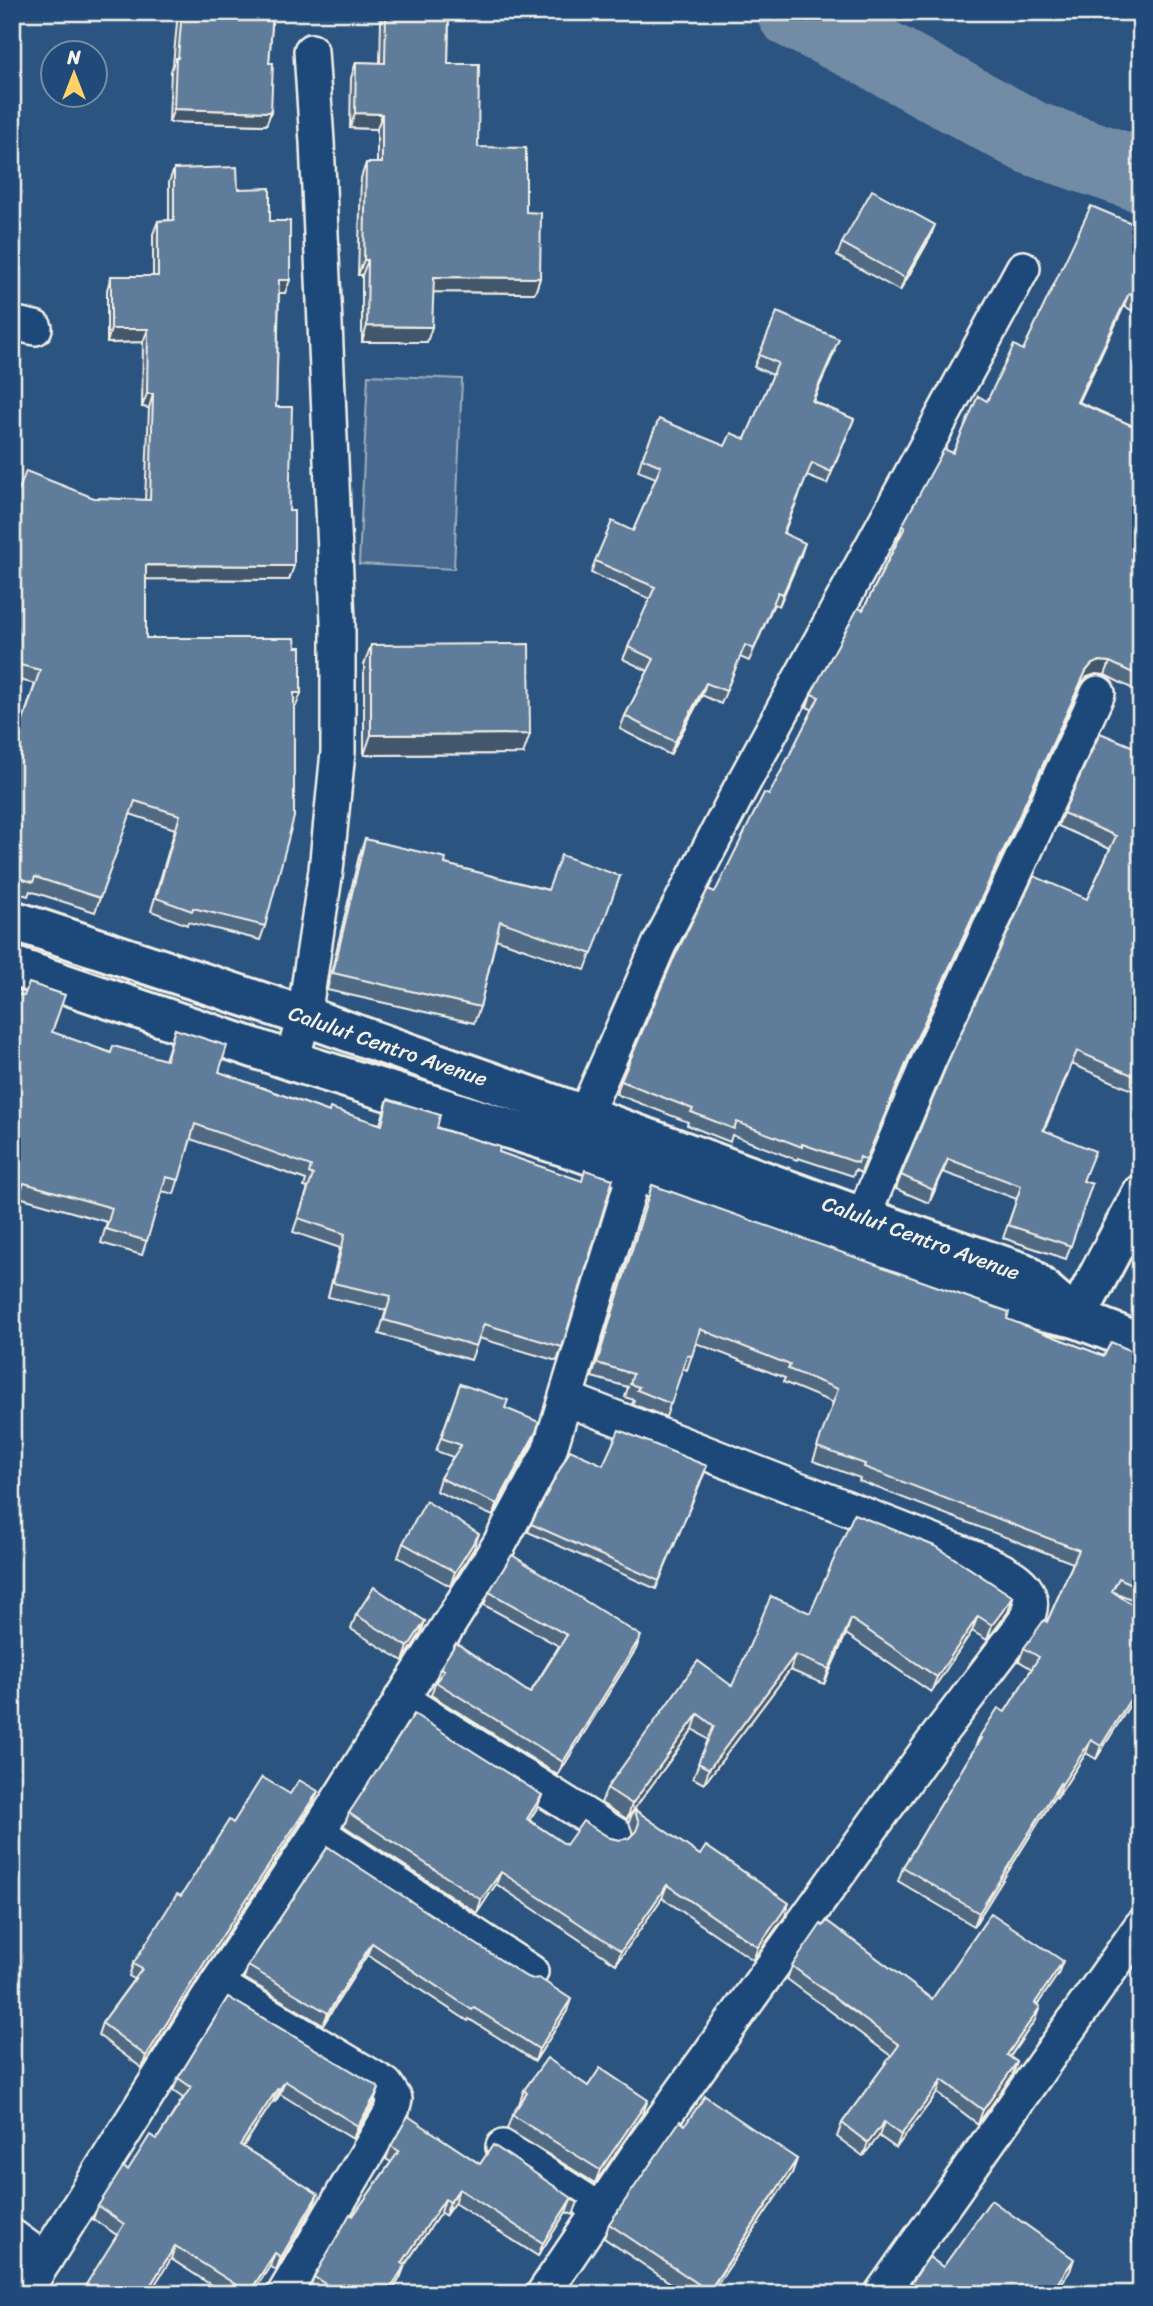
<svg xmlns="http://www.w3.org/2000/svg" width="1153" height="2306" font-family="Sriracha,sans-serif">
	<rect width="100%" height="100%" fill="#2c5481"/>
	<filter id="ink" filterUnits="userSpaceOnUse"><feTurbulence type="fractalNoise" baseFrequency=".0143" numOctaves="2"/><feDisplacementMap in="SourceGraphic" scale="14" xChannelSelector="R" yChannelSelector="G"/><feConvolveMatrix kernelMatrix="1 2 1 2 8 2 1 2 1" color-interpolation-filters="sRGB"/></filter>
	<g filter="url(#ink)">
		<polygon fill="#496b90" stroke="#9eaebc" stroke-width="2" points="368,375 462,379 454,569 359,564"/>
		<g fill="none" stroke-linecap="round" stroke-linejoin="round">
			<polyline stroke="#738ca6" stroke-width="74" points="794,12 865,47 1032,138 1141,175"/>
			<defs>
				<g id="street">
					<polyline points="12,323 35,328"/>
					<polyline points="292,1061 304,1016 326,870 338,752 338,621 317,142 311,51"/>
					<polyline points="574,1140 659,945 739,791 1023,268"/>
					<polyline points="853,1241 929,1060 1098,693"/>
					<polyline points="401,1699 615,1834"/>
					<polyline points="318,1832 531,1972"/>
					<polyline points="217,1984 386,2085 395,2099 392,2111 284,2294"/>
					<polyline points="503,2147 599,2209"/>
					<polyline points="12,2236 45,2260"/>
					<polyline points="33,2279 217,1984 318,1832 499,1545 549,1452 635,1171"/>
					<path d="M 543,2294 L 646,2142 L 931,1745 L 1020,1628 C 1023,1623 1028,1618 1029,1613 C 1039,1581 994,1567 973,1557 L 567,1399"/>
					<polyline points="881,2294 1141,1926"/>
				</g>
				<g id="secondary">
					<polyline points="12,920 304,1016 584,1115 862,1217 1024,1273 1075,1317"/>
					<polyline points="12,966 292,1061 570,1148 1010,1304 1076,1318 1141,1343"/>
					<polyline points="1076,1318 1141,1195"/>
				</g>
			</defs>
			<use href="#street" stroke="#f4f1e8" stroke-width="38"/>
			<use href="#secondary" stroke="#f4f1e8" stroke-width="44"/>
			<use href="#street" stroke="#1f4a7a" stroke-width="33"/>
			<use href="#secondary" stroke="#1f4a7a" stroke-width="38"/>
		</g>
		<g fill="#516a84" stroke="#f4f1e8" stroke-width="2">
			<polygon points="178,12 273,12 269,63 271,112 266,125 169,122 171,71 173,65"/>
			<polygon points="384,12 449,12 448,64 478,147 526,212 540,278 535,293 433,292 427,342 362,342 362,275 358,275 361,178 366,163 377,163 377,129 350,128 351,78 356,62 380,63 381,21"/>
			<polygon points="174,169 238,189 270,221 285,293 279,293 276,407 289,511 289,580 146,579 146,638 296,706 294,706 265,926 260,940 188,922 187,925 151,911 175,829 130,814 95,912 30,891 28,896 12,891 12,752 35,684 12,678 12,508 94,498 145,500 149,408 142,407 143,342 107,343 107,290 111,276 153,276 153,234 158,221 169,220 169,182"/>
			<polygon points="1141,227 1141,315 1124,306 1079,402 1140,429 1141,427 1141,693 1105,675 1096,674 1087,677 1081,684 911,1053 861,1173 855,1170 853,1176 798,1158 797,1160 732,1135 730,1142 687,1125 688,1122 616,1094 621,1081 715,892 769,795 813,710 807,707 811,694 863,610 898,540 902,526 1023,350"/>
			<polygon points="930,238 900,291 837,256 842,243"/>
			<polygon points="835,351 813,401 854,419 827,484 807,476 784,533 801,555 779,606 774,604 749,661 740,657 721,704 702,695 670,755 620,729 625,716 648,671 623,659 650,599 591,573 595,561 633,531 656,478 638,471 642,458 725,446 745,439 773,375 754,367 759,355"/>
			<polygon points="371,645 523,754 364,755 364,665"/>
			<polygon points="1141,750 1141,1094 1072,1064 1044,1131 1083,1181 1092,1184 1066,1259 1003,1238 1017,1199 943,1172 929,1203 896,1189 901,1175 1087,899 1110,849 1058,826 1063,813"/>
			<polygon points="365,839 445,864 548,890 620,876 585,970 496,939 480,1007 474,1023 327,990 359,856"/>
			<polygon points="175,1029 219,1072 329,1112 380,1124 388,1099 437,1128 499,1152 562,1347 557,1361 479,1338 471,1360 379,1334 386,1310 328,1297 340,1248 293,1232 308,1188 304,1187 306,1180 191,1139 174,1194 162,1191 142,1255 101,1243 107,1222 19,1197 52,1032 111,1053 165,1060"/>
			<polygon points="652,1185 1104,1356 1141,1355 1141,1603 1114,1592 1141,1611 1141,1687 1096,1759 1086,1753 1057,1798 1055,1796 974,1926 898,1881 903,1867 975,1748 979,1737 1005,1712 1032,1669 1019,1661 1024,1648 1047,1622 1073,1563 859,1481 860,1478 813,1461 834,1403 783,1382 785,1378 696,1343 687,1370 682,1368 666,1417 632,1404 634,1400 625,1397 628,1387 592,1377"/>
			<polygon points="1141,1269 1141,1283 1136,1281"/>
			<polygon points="460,1384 505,1408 531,1445 493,1516 436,1491 440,1478 453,1457 436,1451"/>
			<polygon points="603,1465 704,1474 656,1589 528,1532 531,1524"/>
			<polygon points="403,1543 474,1548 450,1586 398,1557"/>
			<polygon points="489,1592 636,1649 558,1775 431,1695 440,1668 530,1693 559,1646 484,1605"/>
			<polygon points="1013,1597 1008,1612 987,1640 972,1631 931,1692 846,1634 824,1684 790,1670 704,1784 693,1778 708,1740 693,1729 634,1809 785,1916 753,1960 662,1898 616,1964 496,1884 477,1913 344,1826 349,1813 542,1795 537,1808 529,1820 566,1845 610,1838 620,1840 629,1838 633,1834 629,1822 634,1809 627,1819 601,1803 607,1788 732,1686 810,1613"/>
			<polygon points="356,1615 425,1621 420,1634 403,1661 351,1629"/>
			<polygon points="318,1791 313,1803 201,1974 142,2068 98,2035 102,2023 134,1979 129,1976 133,1964 233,1823 290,1794"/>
			<polygon points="328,1847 567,2011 535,2061 469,2019 468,2021 367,1955 323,2025 244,1978 248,1966"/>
			<polygon points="792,1966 932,1999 1058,1974 1037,2005 1035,2020 1010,2057 1017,2062 1012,2076 978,2124 937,2093 896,2148 879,2136 863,2156 837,2137 842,2123 891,2056 787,1979"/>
			<polygon points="228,1997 374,2102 353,2139 280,2094 275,2102 273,2101 243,2147 313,2207 276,2270 270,2266 252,2294 225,2294 171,2259 117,2235 93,2219 98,2206 128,2170 157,2139 183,2098 173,2091 178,2078"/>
			<polygon points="588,2086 643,2113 595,2183 507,2129 512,2115 519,2104 524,2090"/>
			<polygon points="685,2125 797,2159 792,2173 711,2294 687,2294 604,2238 609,2224"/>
			<polygon points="391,2146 480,2164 578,2202 573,2215 566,2212 538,2256 454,2203 445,2216 441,2212 405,2265 400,2278 390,2294 315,2294 309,2290 314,2277 353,2216 391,2162 386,2159"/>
			<polygon points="1141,2220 1141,2247 1132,2242"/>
		</g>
		<g fill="#42566c" stroke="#f4f1e8" stroke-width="2">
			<polygon points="174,109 271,112 266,125 169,122"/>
			<polygon points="355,113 382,114 377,129 350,128"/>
			<polygon points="935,225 930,238 900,291 905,278"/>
			<polygon points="364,260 368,260 362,275 358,275"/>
			<polygon points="434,277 540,278 535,293 428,292"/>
			<polygon points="279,280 290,280 285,293 274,293"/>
			<polygon points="1129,293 1124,306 1073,415 1077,402"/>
			<polygon points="367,326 432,327 427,342 362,342"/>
			<polygon points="111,329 148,329 143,342 107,343"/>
			<polygon points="147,394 153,394 149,408 142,407"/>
			<polygon points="805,543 801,555 779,606 783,594"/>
			<polygon points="146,565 294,566 289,580 141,579"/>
			<polygon points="1100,661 1110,662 1105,675 1096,674 1087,677 1081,684 911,1053 861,1173 916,1040 1086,671 1092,664"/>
			<polygon points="706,683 702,695 670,755 675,742"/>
			<polygon points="294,693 301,693 296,706 289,706"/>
			<polygon points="530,734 523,754 364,755 371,735"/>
			<polygon points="948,1159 943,1172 929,1203 933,1190"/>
			<polygon points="536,1432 531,1445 493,1516 497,1504"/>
			<polygon points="479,1534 474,1548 450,1586 455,1572"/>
			<polygon points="1013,1597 1008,1612 987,1640 992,1625"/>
			<polygon points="978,1616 972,1631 931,1692 937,1677"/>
			<polygon points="851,1619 846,1634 824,1684 829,1669"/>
			<polygon points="425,1621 420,1634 403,1661 408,1647"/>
			<polygon points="641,1636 636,1649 558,1775 563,1762"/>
			<polygon points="795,1655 790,1670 704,1784 709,1769"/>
			<polygon points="1141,1682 1141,1687 1096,1759 1101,1746"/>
			<polygon points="698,1714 693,1729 627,1819 632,1804"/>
			<polygon points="1091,1740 1086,1753 1057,1798 1062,1784"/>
			<polygon points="1060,1783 1055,1796 974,1926 979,1913"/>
			<polygon points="318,1791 313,1803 201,1974 142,2068 146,2056 205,1962"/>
			<polygon points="542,1795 537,1808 522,1832 527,1819"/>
			<polygon points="501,1872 496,1884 477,1913 481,1900"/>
			<polygon points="667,1885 662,1898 616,1964 621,1951"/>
			<polygon points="789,1903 785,1916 753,1960 758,1947"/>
			<polygon points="372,1943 367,1955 323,2025 328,2013"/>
			<polygon points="1063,1961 1058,1974 1030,2016 1035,2003"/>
			<polygon points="571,1999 567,2011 535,2061 539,2049"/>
			<polygon points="1040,2007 1035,2020 1002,2068 1007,2055"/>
			<polygon points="1017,2062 1012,2076 978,2124 983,2110"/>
			<polygon points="942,2080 937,2093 896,2148 901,2135"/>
			<polygon points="285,2081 280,2094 275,2102 280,2089"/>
			<polygon points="278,2088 273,2101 235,2158 240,2145"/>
			<polygon points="379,2089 374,2102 353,2139 358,2126"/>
			<polygon points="648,2100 643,2113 595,2183 600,2170"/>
			<polygon points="884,2122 879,2136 863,2156 868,2143"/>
			<polygon points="797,2159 792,2173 711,2294 708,2294"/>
			<polygon points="459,2189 454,2203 445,2216 450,2202"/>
			<polygon points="318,2194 313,2207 276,2270 281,2257"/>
			<polygon points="445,2199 441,2212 397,2276 402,2263"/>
			<polygon points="571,2199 566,2212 538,2256 543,2243"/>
			<polygon points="175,2246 171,2259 149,2294 145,2294"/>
			<polygon points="275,2253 270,2266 252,2294 249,2294"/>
			<polygon points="1074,2259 1070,2271 1054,2294 1050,2294"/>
			<polygon points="405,2265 400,2278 390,2294 387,2294"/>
		</g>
		<g fill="#5e7b9a" stroke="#f4f1e8" stroke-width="2">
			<polygon points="182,12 273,12 269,63 273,63 271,112 174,109 176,58 178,58"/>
			<polygon points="386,12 449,12 448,64 479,64 478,147 526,148 526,212 541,213 540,278 434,277 432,327 367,326 368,260 364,260 366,163 382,163 382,114 355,113 356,62 385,63"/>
			<polygon points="237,167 238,189 270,188 270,221 290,221 290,280 279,280 276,407 292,407 289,511 294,511 294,566 146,565 146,638 295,638 296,647 301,647 301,693 294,693 294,817 265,926 193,908 192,911 156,898 180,815 135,801 100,898 35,877 33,882 12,876 12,754 40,670 12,663 12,508 26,471 94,498 150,500 153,394 147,394 148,329 111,329 111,276 158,276 158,221 174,220 174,169"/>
			<polygon points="872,190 935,225 905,278 842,243"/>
			<polygon points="1091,206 1141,227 1141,299 1129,293 1077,402 1140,429 1141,427 1141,677 1110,662 1100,661 1092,664 1086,671 916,1040 866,1160 860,1157 858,1163 802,1144 802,1147 737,1122 734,1129 691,1112 693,1109 621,1081 672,962 708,889 715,892 764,793 769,795 819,697 811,694 858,608 863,610 905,527 902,526 944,449 953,453 978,396 987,401 1014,345 1023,350"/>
			<polygon points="777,312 839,339 812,401 854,419 831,472 812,463 783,533 805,543 783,594 778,592 754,649 745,645 726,691 706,683 675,742 625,716 654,659 628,647 655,587 595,561 612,521 633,531 661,466 642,458 659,419 725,446 731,433 745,439 778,363 759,355"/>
			<polygon points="12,327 19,329 12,354"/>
			<polygon points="529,644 530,734 371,735 371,645"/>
			<polygon points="1100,733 1141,750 1141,1079 1077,1051 1043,1130 1095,1151 1083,1181 1092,1184 1071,1246 1008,1225 1021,1186 948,1159 933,1190 901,1175 951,1055 1034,876 1087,899 1116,836 1063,813"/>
			<polygon points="365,839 446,858 445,864 548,890 561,855 620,876 592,954 500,921 480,1007 333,973"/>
			<polygon points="29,983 65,995 52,1032 111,1053 113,1046 166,1060 175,1029 227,1046 219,1072 329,1112 330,1108 382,1125 388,1099 440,1115 437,1128 500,1147 499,1152 582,1181 585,1170 613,1179 562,1347 484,1324 476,1346 384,1320 391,1296 333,1283 345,1234 298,1218 313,1175 309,1173 311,1166 195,1124 179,1180 166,1177 147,1241 106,1229 112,1208 24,1183 12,1213 12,992 24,996"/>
			<polygon points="652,1185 1009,1312 1007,1319 1104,1356 1111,1342 1141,1355 1141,1588 1119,1578 1112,1591 1141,1611 1141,1682 1101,1746 1091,1740 1062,1784 1060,1783 979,1913 903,1867 981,1738 979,1737 998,1708 1005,1712 1039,1657 1024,1648 1044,1620 1047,1622 1079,1550 864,1467 865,1464 817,1447 838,1389 788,1369 790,1365 700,1329 692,1356 687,1355 671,1404 637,1390 639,1387 630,1384 633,1374 597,1363"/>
			<polygon points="460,1384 508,1400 505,1408 539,1422 536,1432 497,1504 440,1478 461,1445 441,1438"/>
			<polygon points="619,1430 707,1466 659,1581 531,1524 570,1450 603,1465"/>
			<polygon points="426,1501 479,1534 455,1572 403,1543"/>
			<polygon points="854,1514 937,1547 1013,1597 992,1625 978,1616 937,1677 851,1619 829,1669 795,1655 709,1769 698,1763 714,1726 698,1714 632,1804 607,1788 698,1661 732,1686 771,1596 810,1613"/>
			<polygon points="512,1555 641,1636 563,1762 436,1682 444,1670 440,1668 456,1643 530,1693 567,1635 489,1592"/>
			<polygon points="374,1587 425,1621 408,1647 356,1615"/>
			<polygon points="414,1714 542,1795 527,1819 566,1845 583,1821 610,1838 620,1840 629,1838 636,1831 639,1823 634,1809 700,1855 706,1846 789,1903 758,1947 667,1885 621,1951 501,1872 481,1900 349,1813"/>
			<polygon points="262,1777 290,1794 299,1780 318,1791 205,1962 146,2056 102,2023 142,1969 133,1964 177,1894 181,1896 229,1820 233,1823"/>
			<polygon points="328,1847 525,1976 533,1979 539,1978 571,1999 539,2049 474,2008 472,2010 372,1943 328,2013 248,1966"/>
			<polygon points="991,1913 1063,1961 1035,2003 1040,2007 1007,2055 1017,2062 983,2110 942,2080 901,2135 884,2122 868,2143 842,2123 899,2045 792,1966 821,1924 823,1926 827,1921 932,1999"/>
			<polygon points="228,1997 377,2086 379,2089 358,2126 285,2081 280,2089 278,2088 240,2145 318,2194 281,2257 275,2253 249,2293 175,2246 145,2294 80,2294 124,2224 98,2206 123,2167 128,2170 150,2135 157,2139 191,2087 178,2078"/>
			<polygon points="547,2058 588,2086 600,2068 648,2100 600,2170 512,2115 527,2093 524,2090"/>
			<polygon points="705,2096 797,2159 709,2291 609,2224 680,2121 685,2125"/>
			<polygon points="408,2116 480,2164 493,2145 578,2202 571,2199 543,2243 459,2189 450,2202 445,2199 402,2263 405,2265 387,2294 342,2294 314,2277 350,2214 353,2216 399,2151 391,2146"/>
			<polygon points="991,2200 1074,2259 1050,2294 904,2294 929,2257 943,2267"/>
		</g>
	</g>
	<g text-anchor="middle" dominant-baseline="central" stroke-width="6" stroke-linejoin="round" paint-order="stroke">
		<g font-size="21" fill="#f4f1e8" stroke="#1f4a7a">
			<text transform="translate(388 1046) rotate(19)">Calulut Centro Avenue</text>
			<text transform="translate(921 1238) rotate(20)">Calulut Centro Avenue</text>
		</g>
	</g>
	<rect width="1153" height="2306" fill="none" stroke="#1f4a7a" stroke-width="42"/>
	<rect x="21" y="21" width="1111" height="2264" fill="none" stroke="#f4f1e8" stroke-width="2.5" filter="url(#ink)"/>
	<g transform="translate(74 74)"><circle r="33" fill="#1f4a7a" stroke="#748da6" stroke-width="2"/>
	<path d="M0-5L12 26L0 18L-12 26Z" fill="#ffd166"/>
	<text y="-10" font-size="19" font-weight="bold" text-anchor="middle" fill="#f4f1e8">N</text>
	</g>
</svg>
